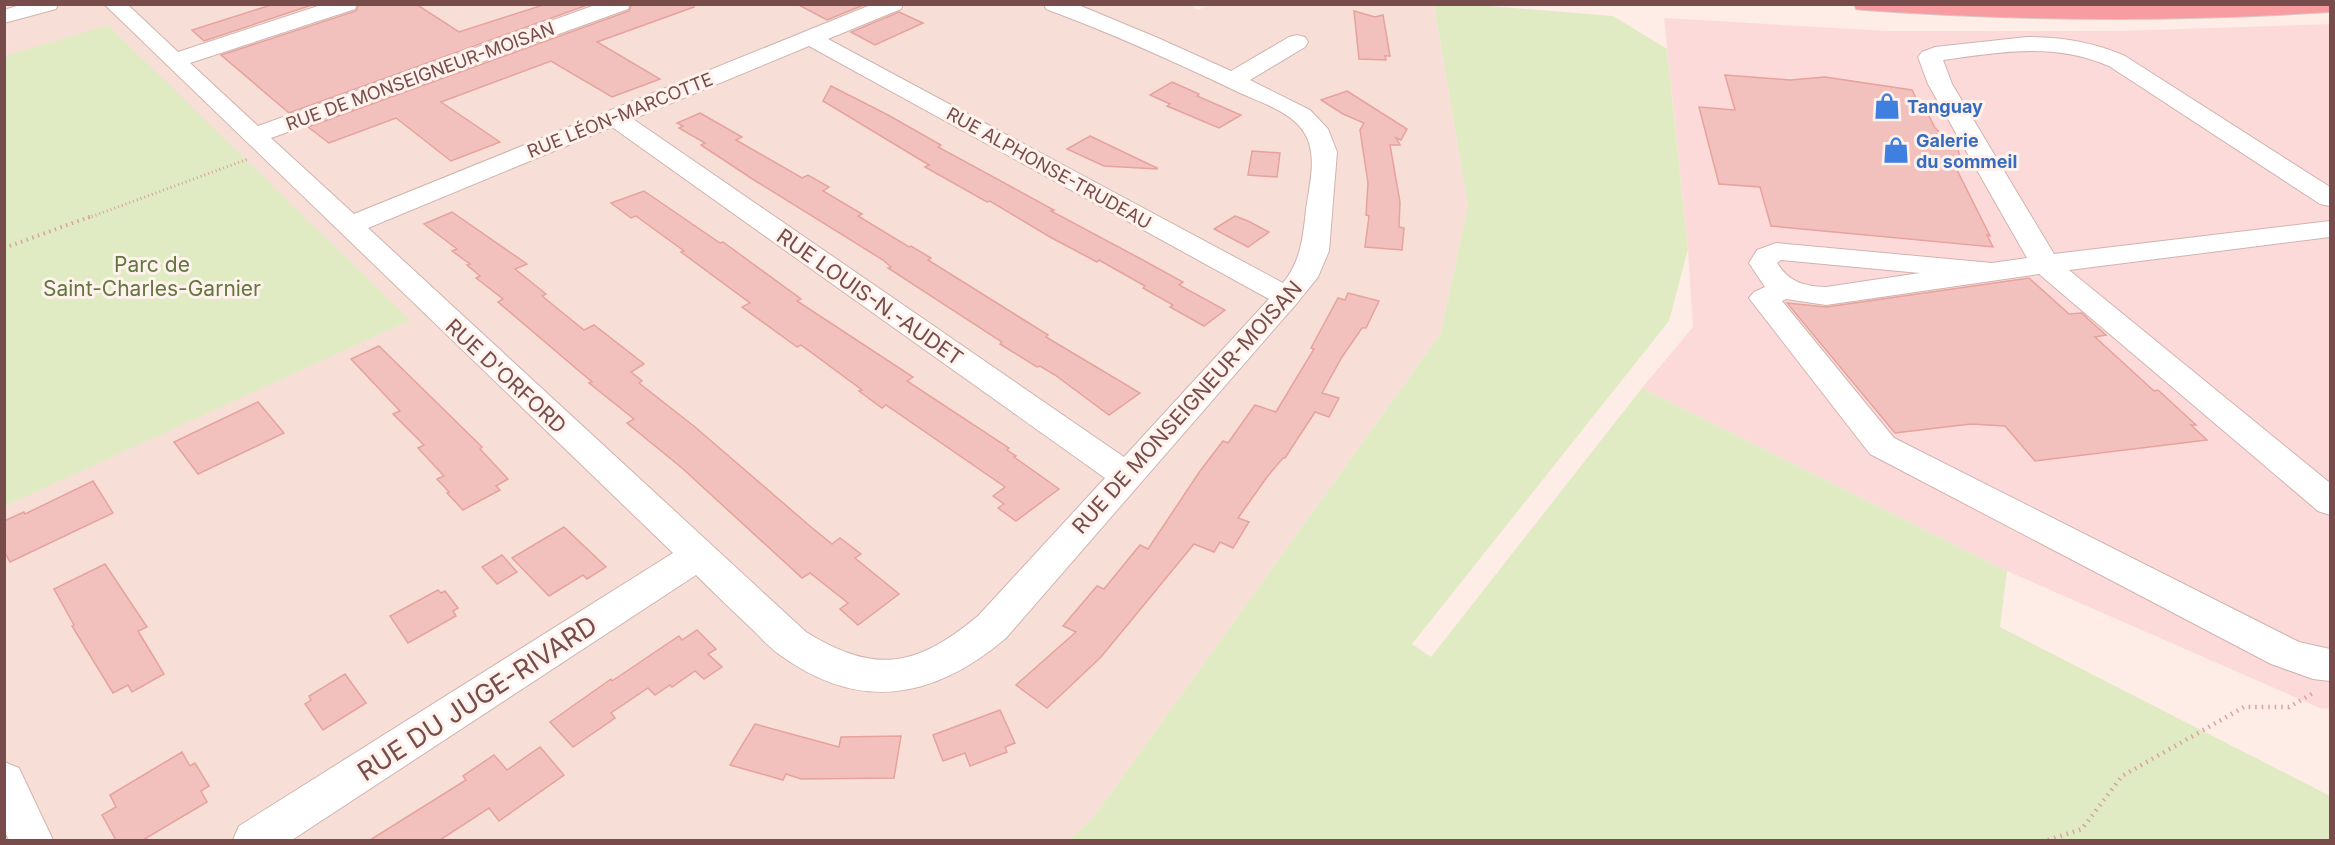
<svg xmlns="http://www.w3.org/2000/svg" width="2335" height="845" font-family="Inter,sans-serif">
	<rect width="100%" height="100%" fill="#fdede6"/>
	<polygon fill="#f7dfd7" points="1188,4 1198,10 1210,4 1434,5 1468,205 1441,333 1093,818 1070,840 5,840 5,5"/>
	<polygon fill="#fddada" points="1664,18 1886,31 2121,31 2330,24 2330,708 2322,709 2007,571 1642,388 1693,327 1688,249"/>
	<g fill="#e0ebc4">
		<polygon points="1434,5 1477,5 1613,16 1667,49 1688,249 1669,321 1412,644 1431,657 1642,388 2007,571 2000,627 2330,796 2330,840 1070,840 1093,818 1441,333 1468,205"/>
		<polygon points="108,25 410,320 5,506 5,56"/>
	</g>
	<g fill="#f3c1bd" stroke="#e6a29d" stroke-width="1.5">
		<polygon points="274,4 315,4 204,41 192,30"/>
		<polygon points="359,4 416,4 459,32 546,4 590,4 289,113 221,55 356,11"/>
		<polygon points="632,4 693,4 694,7 597,42 660,79 612,97 551,61 441,102 500,142 451,161 396,118 329,143 308,127 629,11"/>
		<polygon points="797,4 866,4 827,20"/>
		<polygon points="1354,11 1375,17 1383,15 1390,56 1385,56 1386,60 1359,59"/>
		<polygon points="899,12 923,23 875,45 851,32"/>
		<polygon points="1725,75 1790,80 1825,77 1912,90 1919,104 1923,104 1935,128 1958,148 1960,160 1956,168 1990,236 1987,235 1993,247 1771,226 1760,187 1719,184 1699,107 1735,110"/>
		<polygon points="1172,82 1199,94 1197,96 1241,115 1219,128 1167,106 1170,104 1150,95"/>
		<polygon points="831,86 888,115 941,145 938,147 1054,210 1051,211 1141,259 1183,282 1179,285 1225,310 1204,326 1170,307 1173,305 1143,288 1145,286 1099,260 1097,262 1050,237 990,201 987,202 925,167 929,165 924,162 823,101"/>
		<polygon points="1347,91 1407,129 1401,140 1396,138 1400,145 1390,145 1400,202 1399,227 1404,228 1402,250 1365,247 1369,216 1366,215 1368,183 1360,130 1364,123 1343,114 1321,100"/>
		<polygon points="700,113 742,137 736,140 802,178 808,175 829,187 823,191 862,214 858,216 909,247 911,246 931,258 928,260 1048,335 1046,337 1140,393 1109,415 1055,375 1040,366 1037,367 1000,344 1002,342 888,268 891,267 883,260 754,180 701,145 705,143 679,128 683,126 677,123"/>
		<polygon points="1090,136 1157,168 1157,169 1104,166 1067,149"/>
		<polygon points="1252,151 1280,153 1277,177 1248,175"/>
		<polygon points="644,191 720,243 723,242 801,299 797,301 913,377 907,381 1009,448 1007,450 1016,456 1014,457 1059,489 1016,521 998,508 1004,504 993,496 1005,487 886,405 882,408 859,391 862,390 801,345 797,347 742,307 750,303 681,252 684,251 636,216 631,218 611,203"/>
		<polygon points="452,212 527,264 515,269 546,294 542,296 584,330 594,325 644,364 631,372 642,381 639,383 695,427 811,527 832,544 840,538 861,554 855,558 899,594 858,625 840,609 848,603 810,573 802,578 682,468 627,423 634,419 589,383 592,382 498,302 503,299 476,278 480,276 467,265 470,264 452,251 457,249 424,224"/>
		<polygon points="1235,216 1248,221 1269,232 1248,247 1214,229"/>
		<polygon points="2029,278 2069,314 2082,313 2088,319 2106,335 2095,337 2154,391 2158,390 2196,425 2191,425 2207,440 2035,461 2005,426 1971,424 1895,433 1787,303 1826,307"/>
		<polygon points="1348,293 1379,301 1366,328 1362,328 1342,357 1322,393 1339,398 1329,417 1315,412 1285,458 1283,458 1267,477 1238,518 1249,522 1233,548 1220,542 1214,552 1194,544 1101,657 1047,708 1016,685 1076,632 1063,626 1097,586 1104,589 1140,545 1148,549 1200,471 1223,441 1228,443 1255,405 1276,412 1314,349 1311,348 1338,298 1345,300"/>
		<polygon points="379,346 482,447 480,449 508,479 496,486 500,490 463,510 447,493 449,492 437,479 444,476 418,448 424,445 393,414 400,411 351,359"/>
		<polygon points="258,402 284,433 198,474 174,442"/>
		<polygon points="93,481 113,513 10,562 4,551 4,521 24,512 25,514"/>
		<polygon points="564,527 606,567 587,579 583,575 549,596 512,558"/>
		<polygon points="502,555 517,572 497,584 482,567"/>
		<polygon points="105,564 147,627 138,631 164,674 132,692 128,685 113,693 72,626 74,625 54,589"/>
		<polygon points="438,590 441,593 445,591 458,608 453,611 456,616 408,643 390,616"/>
		<polygon points="697,630 716,649 708,654 722,667 704,679 695,671 672,687 670,685 655,695 648,688 611,713 615,718 573,747 550,722 611,679 612,681 679,636 682,640"/>
		<polygon points="345,674 366,703 323,730 305,704 311,700 309,696"/>
		<polygon points="1000,710 1015,743 1005,747 1007,752 970,766 965,753 943,761 933,735"/>
		<polygon points="755,724 839,747 841,737 901,736 894,778 801,779 786,774 783,780 730,765"/>
		<polygon points="540,747 564,775 499,821 489,808 440,840 370,840 466,780 463,776 494,755 507,770"/>
		<polygon points="182,752 190,766 195,763 209,786 201,791 207,802 143,840 116,840 102,815 116,807 110,795"/>
	</g>
	<g fill="none" stroke-linecap="round" stroke-linejoin="round">
		<defs>
			<g id="minor">
				<polygon points="23,4 58,4 56,9 4,23 4,10"/>
				<path d="M 104,4 L 127,4 L 178,52 L 324,4 L 357,4 L 355,9 L 190,63 L 258,126 L 598,4 L 630,4 L 628,9 L 271,138 L 354,214 L 873,4 L 903,4 L 901,9 L 828,39 L 1283,283 C 1301,261 1303,237 1306,210 C 1309,186 1318,156 1305,134 C 1292,111 1258,102 1236,91 C 1173,61 1111,33 1046,9 L 1044,4 L 1076,4 L 1158,38 L 1231,71 L 1289,37 L 1297,35 L 1305,37 L 1308,42 L 1305,47 L 1250,80 L 1310,110 L 1328,129 L 1337,152 L 1329,251 L 1318,277 L 1297,303 L 1006,638 C 934,699 860,713 780,655 C 770,648 761,638 753,630 C 734,612 715,594 696,575 L 292,840 L 233,840 L 239,826 L 673,553 ZM 809,46 L 1269,299 L 1124,457 L 633,119 ZM 612,127 L 1105,478 L 978,616 C 916,667 876,675 806,632 L 368,228 Z"/>
				<path d="M 2027,37 C 2062,37 2093,42 2125,56 L 2330,187 L 2330,206 L 2320,204 L 2109,66 C 2053,42 2001,52 1943,60 L 1952,84 L 2054,254 L 2330,221 L 2330,237 L 2069,270 L 2330,483 L 2330,515 L 2318,511 L 2039,274 L 1826,305 L 1786,299 L 1782,301 L 1894,438 L 2299,642 L 2330,649 L 2330,681 L 2313,679 L 2271,664 L 1870,454 L 1749,298 L 1754,292 L 1765,287 L 1749,263 L 1757,250 L 1776,243 L 1992,263 L 2027,258 L 1928,84 L 1918,57 L 1922,52 L 1935,47 ZM 1781,260 L 1920,273 L 1826,287 C 1804,286 1790,283 1777,263 Z"/>
				<polygon points="4,762 19,768 53,840 9,840 4,830"/>
			</g>
			<path id="highway" d="M 1854,4 L 2330,4 L 2330,12 C 2175,22 2019,21 1864,10 L 1856,9 Z"/>
		</defs>
		<use href="#minor" stroke="#d1b3ae" stroke-width="2"/>
		<use href="#highway" stroke="#d6c9c9" stroke-width="2"/>
		<polyline stroke="#d8a4a0" stroke-width="3" stroke-dasharray="1 3" stroke-linecap="butt" points="88,218 248,159"/>
		<polyline stroke="#d8a4a0" stroke-width="4" stroke-dasharray="1.5 4.5" stroke-linecap="butt" points="4,248 92,216"/>
		<polyline stroke="#d8a4a0" stroke-width="4.5" stroke-dasharray="1.5 5" stroke-linecap="butt" points="2048,840 2082,829 2122,776 2244,707 2289,707 2315,692"/>
		<use href="#minor" fill="#fff" fill-rule="evenodd"/>
		<use href="#highway" fill="#f89ca1" fill-rule="evenodd"/>
	</g>
	<defs>
		<symbol id="shop-bare" viewBox="-9 -9 18 18"><path d="M-5-2.5h2.3a2.7 3.5 0 0 1 5.4 0H5L5.5 6h-11ZM-1.5-2.5h3a1.5 2.3 0 0 0-3 0Z" fill="#3f7fe0" stroke="#fff2ed" stroke-width="2.5" paint-order="stroke"/></symbol>
	</defs>
	<g fill-rule="evenodd">
		<use href="#shop-bare" x="1868" y="87" width="38" height="38"/>
		<use href="#shop-bare" x="1877" y="131" width="38" height="38"/>
	</g>
	<g text-anchor="middle" dominant-baseline="central" stroke-width="6" stroke-linejoin="round" paint-order="stroke">
		<g font-size="18" fill="#774c4a" stroke="#fff2ed">
			<text transform="translate(420 76) rotate(-20)">RUE DE MONSEIGNEUR-MOISAN</text>
			<text transform="translate(620 115) rotate(-22)">RUE LÉON-MARCOTTE</text>
			<text transform="translate(1049 168) rotate(29)">RUE ALPHONSE-TRUDEAU</text>
		</g>
		<g font-size="18" font-weight="bold" fill="#366cbe" stroke="#fff2ed" text-anchor="start">
			<text x="1907" y="106">Tanguay</text>
			<text x="1916" y="140">Galerie<tspan x="1916" dy="21">du sommeil</tspan></text>
		</g>
		<g font-size="21" fill="#61773f" stroke="#fff2ed">
			<text x="152" y="264">Parc de<tspan x="152" dy="24">Saint-Charles-Garnier</tspan></text>
		</g>
		<g font-size="21" fill="#774c4a" stroke="#fff2ed">
			<text transform="translate(870 297) rotate(35)">RUE LOUIS-N.-AUDET</text>
			<text transform="translate(506 376) rotate(43)">RUE D'ORFORD</text>
			<text transform="translate(1187 407) rotate(-48)">RUE DE MONSEIGNEUR-MOISAN</text>
		</g>
		<g font-size="26" fill="#774c4a" stroke="#fff2ed">
			<text transform="translate(477 698) rotate(-33)">RUE DU JUGE-RIVARD</text>
		</g>
	</g>
	<rect width="2335" height="845" fill="none" stroke="#774c4a" stroke-width="12"/>
</svg>
